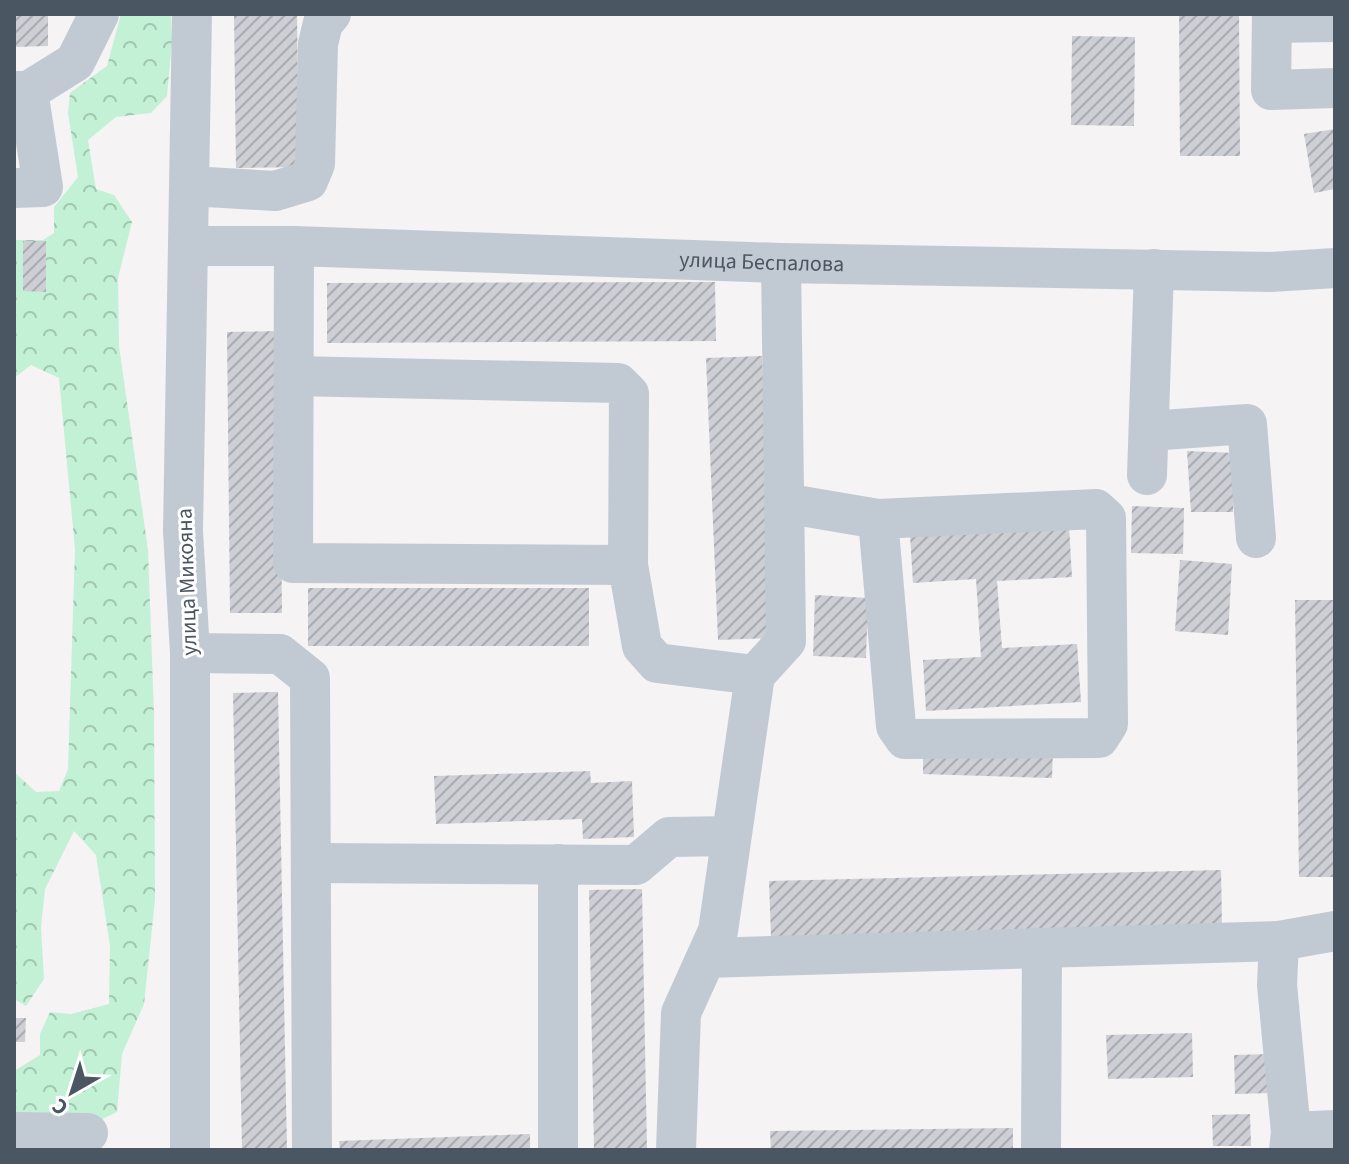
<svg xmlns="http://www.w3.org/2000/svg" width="1349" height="1164" font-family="'Source Sans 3',sans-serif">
	<defs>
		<pattern id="forest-crowns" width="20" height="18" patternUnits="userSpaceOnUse" patternTransform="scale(2)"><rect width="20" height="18" fill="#c3f1d5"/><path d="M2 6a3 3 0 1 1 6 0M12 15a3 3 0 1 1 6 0" fill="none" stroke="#a0c6b0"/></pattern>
		<pattern id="building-hatch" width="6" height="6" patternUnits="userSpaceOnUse" patternTransform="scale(2)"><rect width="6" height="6" fill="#cdcfd5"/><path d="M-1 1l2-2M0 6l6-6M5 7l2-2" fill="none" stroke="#a8abb0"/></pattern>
	</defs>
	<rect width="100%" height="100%" fill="#f5f3f3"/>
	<polygon fill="url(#forest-crowns)" points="121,14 171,14 172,42 167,96 151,113 116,117 88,140 96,189 114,195 132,222 118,278 119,346 148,550 154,714 155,900 144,1004 122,1054 117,1112 81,1129 14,1145 14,1071 40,1055 40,1034 50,1012 71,1014 109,1004 110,946 96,855 74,831 45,889 41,927 44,979 26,1006 14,999 14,772 36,792 59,791 68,769 75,549 59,378 31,365 14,378 14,240 43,240 54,233 54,207 78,177 68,113 70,93 107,66"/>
	<g fill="url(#building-hatch)">
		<polygon points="14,14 48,14 48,46 14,47"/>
		<polygon points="234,14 297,14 299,167 236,168"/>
		<polygon points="1179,14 1239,14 1240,156 1180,156"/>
		<polygon points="1072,36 1135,37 1134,126 1071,125"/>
		<polygon points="1335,129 1335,189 1314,193 1304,134"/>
		<polygon points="23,241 46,241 46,292 23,291"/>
		<polygon points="715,282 716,341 327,343 327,283"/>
		<polygon points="279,331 282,613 230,613 227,332"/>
		<polygon points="762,356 774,638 718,640 706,358"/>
		<polygon points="1187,451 1234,453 1233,512 1191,512"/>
		<polygon points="1132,506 1184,508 1183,554 1131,553"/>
		<polygon points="1069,526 1072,577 997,581 1002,648 1077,644 1081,702 926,711 923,660 981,657 976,579 913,583 910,535"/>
		<polygon points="1180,560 1232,564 1228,635 1175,631"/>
		<rect x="308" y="588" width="281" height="58"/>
		<polygon points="815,595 868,598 866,658 813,656"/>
		<polygon points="1295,600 1335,600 1335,877 1299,877"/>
		<polygon points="278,692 287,1150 242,1150 233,693"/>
		<polygon points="923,745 1053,749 1052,778 923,774"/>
		<polygon points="590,771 591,783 632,781 634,837 583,839 582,819 436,824 434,776"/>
		<polygon points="1221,870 1222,927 771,937 769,881"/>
		<polygon points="642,889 647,1150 594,1150 589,890"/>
		<polygon points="14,1018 26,1018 25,1042 14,1042"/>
		<polygon points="1192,1033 1193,1077 1108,1079 1106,1035"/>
		<polygon points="1272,1054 1273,1093 1235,1094 1234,1055"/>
		<polygon points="1250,1114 1251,1146 1213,1146 1212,1115"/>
		<polygon points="1013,1128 1013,1150 771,1150 770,1131"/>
		<polygon points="530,1134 530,1150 340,1150 339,1141"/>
	</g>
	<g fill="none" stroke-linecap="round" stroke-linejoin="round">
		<g stroke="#c1cad2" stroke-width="40">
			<polyline points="1272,14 1271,90 1335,88"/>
			<polyline points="1272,23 1335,22"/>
			<polyline points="14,91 28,91 43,187 14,188"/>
			<polyline points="14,100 75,62 99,14"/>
			<polyline points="190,186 275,191 308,181 315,164 318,44 323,23 331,14"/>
			<path id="s1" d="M 188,246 L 294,246 L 781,263 L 1270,272 L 1335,268"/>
			<polyline points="294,246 293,563 628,565"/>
			<polyline points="294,376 618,383 629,394 628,565 642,646 657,663 755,675"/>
			<polyline points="1149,431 1247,424 1256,538"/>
			<polyline points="1147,475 1154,269"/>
			<polyline points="784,503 878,519 896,726 905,739 1099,738 1108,724 1106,518 1096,509 878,519"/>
			<polyline points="190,653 280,654 310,678 312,1150"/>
			<polyline points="313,863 636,865 669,837 731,836"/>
			<polyline points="558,864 558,1150"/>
			<polyline points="1279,941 1335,931"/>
			<polyline points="706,958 1279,941 1277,985 1291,1132 1289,1150"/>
			<polyline points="14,1132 88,1133"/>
			<polyline points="1291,1132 1335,1130"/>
			<polyline points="190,1150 190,653 183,531 192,14"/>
			<polyline points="676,1150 681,1013 718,931 755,675 786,641 781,263"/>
			<polyline points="1041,1150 1042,948"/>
		</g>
	</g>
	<g text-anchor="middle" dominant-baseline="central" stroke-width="6" stroke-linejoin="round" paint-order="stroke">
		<g font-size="22" fill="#4a5661" stroke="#fff">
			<text stroke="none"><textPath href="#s1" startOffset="574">улица Беспалова</textPath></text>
			<text transform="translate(187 582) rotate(-92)">улица Микояна</text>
		</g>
	</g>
	<rect width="1349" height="1164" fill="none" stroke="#4a5661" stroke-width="32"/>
	<g transform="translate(72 1092) rotate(219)" stroke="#ffffff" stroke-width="6" paint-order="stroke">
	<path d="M0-6L14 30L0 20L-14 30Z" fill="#4a5661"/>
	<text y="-12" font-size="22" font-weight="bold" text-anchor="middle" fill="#4a5661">С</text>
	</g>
</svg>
